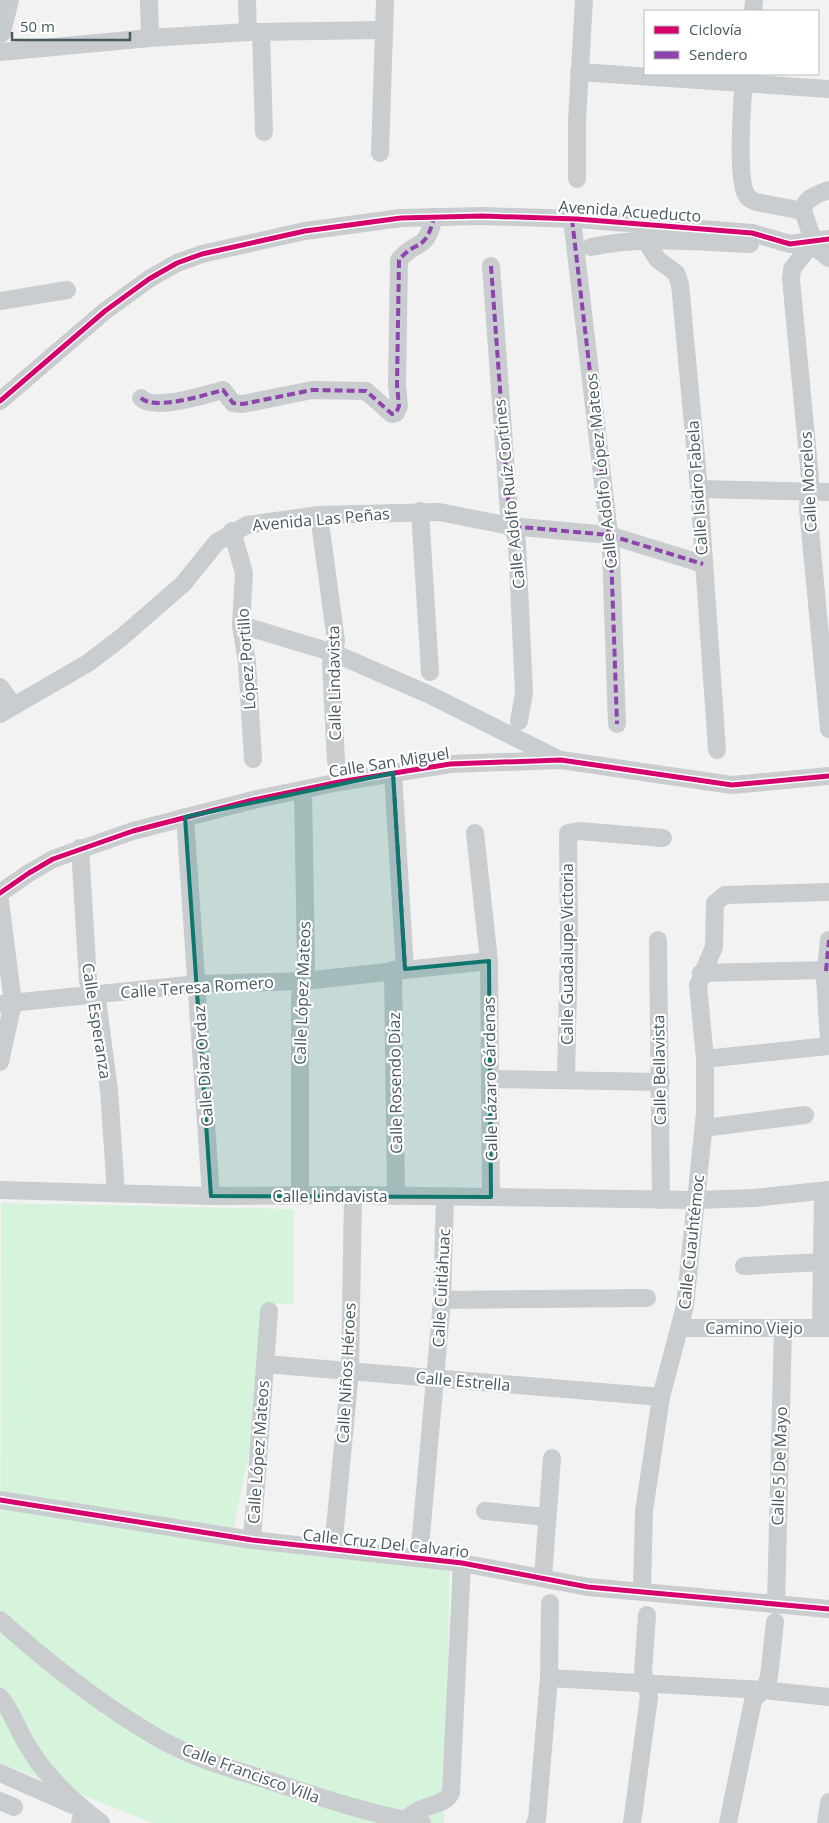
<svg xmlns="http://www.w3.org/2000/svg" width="829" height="1823" font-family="'Open Sans',sans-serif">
	<rect width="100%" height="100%" fill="#f3f2f2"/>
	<polygon fill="#d6f3db" points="1,1203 294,1209 294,1304 268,1304 252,1440 231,1541 450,1566 444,1823 153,1823 0,1763"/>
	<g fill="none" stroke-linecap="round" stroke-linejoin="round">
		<g stroke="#c9cdcf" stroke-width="18">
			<polyline points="149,0 150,38"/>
			<polyline points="247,0 248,32"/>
			<polyline points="753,11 754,0"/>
			<polyline points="261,32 264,132"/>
			<polyline points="0,52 150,38 248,32 383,30"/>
			<polyline points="579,72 829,89"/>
			<path d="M 745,74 C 742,97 737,172 745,192 C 747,198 751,200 756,202 L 803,211"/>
			<polyline points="380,153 385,0"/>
			<polyline points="577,179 577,121 584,0"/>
			<path d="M 829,190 C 818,194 804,198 803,211 L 816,248 L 829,258"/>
			<polyline points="572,219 611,551 617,724"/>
			<polyline points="645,240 658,260 676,273 680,284 699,489 717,750"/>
			<polyline points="813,242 792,269 791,279 810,478 808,509 829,729"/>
			<path d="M 591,247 C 643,236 697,242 750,244"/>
			<polyline points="491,266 510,526 516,536 517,543 524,693 519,721"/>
			<polyline points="0,301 67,290"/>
			<path d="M 141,398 C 154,411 205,395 223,390 L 233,403 L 243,404 L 312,390 L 366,391 L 392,414 L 396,413 L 399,406 L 397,385 L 399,260 C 417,238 425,254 434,217"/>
			<polyline points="0,401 105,311 149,279 177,263 202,254 305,231 401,218 482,216 577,219 752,233 790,244 829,239"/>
			<polyline points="699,489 829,492"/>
			<polyline points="420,511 430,672"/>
			<polyline points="319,515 336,641 331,663 336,761"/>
			<polyline points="232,531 244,573 241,625 247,663 253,759"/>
			<polyline points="241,625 334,653 430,695 558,759"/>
			<polyline points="0,687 14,706"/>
			<polyline points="0,714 88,663 122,637 183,584 217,542 247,525 319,515 439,512 510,526 609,535 703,564"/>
			<polyline points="393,773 405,969"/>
			<polyline points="185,817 211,1196"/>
			<polyline points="475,833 489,961 491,1197"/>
			<polyline points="80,848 88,981 98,1007 109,1090 116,1193"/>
			<polyline points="0,893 29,873 53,859 133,831 253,800 339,782 450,764 561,760 732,785 829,776"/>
			<polyline points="0,901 13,1003 0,1062"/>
			<polyline points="658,940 661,1200"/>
			<polyline points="829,940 825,979 829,1040"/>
			<polyline points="393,970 396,1196"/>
			<polyline points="701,973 829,970"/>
			<polyline points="0,1004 198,984 303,981 489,961"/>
			<polyline points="705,1059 829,1046"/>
			<polyline points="566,1078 569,944 568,833 579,831 663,838"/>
			<polyline points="492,1079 661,1082"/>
			<polyline points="704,1128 805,1115"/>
			<polyline points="0,1190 211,1196 353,1195 696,1200 754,1198 829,1190"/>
			<polyline points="300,1195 300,997 306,965 303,790"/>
			<polyline points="744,1266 824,1262"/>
			<polyline points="442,1300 647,1298"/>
			<polyline points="680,1328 829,1328"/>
			<polyline points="821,1328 823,1191"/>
			<polyline points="265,1364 661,1397"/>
			<polyline points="0,1500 252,1540 462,1563 588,1587 829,1609"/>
			<polyline points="485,1511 547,1517"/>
			<polyline points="252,1540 269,1311"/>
			<polyline points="333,1549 350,1372 353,1195"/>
			<polyline points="419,1558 442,1300 445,1197"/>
			<polyline points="543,1577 552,1458"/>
			<polyline points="642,1590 644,1511 661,1397 685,1306 705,1113 705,1059 698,985 714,947 715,903 725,895 829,892"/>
			<polyline points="776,1603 783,1328"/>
			<path d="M 0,1620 C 49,1664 101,1705 158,1738 C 190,1757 229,1768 264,1779 C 316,1796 368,1814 422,1823"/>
			<polyline points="549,1678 763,1690 829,1697"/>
			<path d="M 0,1697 C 14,1714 19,1734 31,1751 C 48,1779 76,1804 101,1823"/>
			<polyline points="0,1773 84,1810 80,1823"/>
			<polyline points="0,1801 14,1807"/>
			<path d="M 406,1821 C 417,1803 446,1808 451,1792 L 462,1563"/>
			<polyline points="535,1823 537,1820 549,1678 550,1603"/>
			<polyline points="632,1823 649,1697 643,1672 647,1615"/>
			<polyline points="728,1823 753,1701 766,1685 769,1677 775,1622"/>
			<polyline points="826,1823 829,1802"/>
		</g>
		<polyline stroke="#c7ccce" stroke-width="22" points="0,32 8,0"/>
		<g stroke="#8e44ad" stroke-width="4" stroke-dasharray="8 4" stroke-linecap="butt">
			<polyline points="572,219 611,551 617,724"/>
			<polyline points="491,266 510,526 609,535 703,564"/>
			<path d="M 141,398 C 154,411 205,395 223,390 L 233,403 L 243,404 L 312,390 L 366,391 L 392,414 L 396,413 L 399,406 L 397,385 L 399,260 C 417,238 425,254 434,217"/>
			<polyline points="393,773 405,969"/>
			<polyline points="826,971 829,940"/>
		</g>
		<defs>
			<g id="cycleway">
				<polyline points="0,401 105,311 149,279 177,263 202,254 305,231 401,218 482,216 577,219 752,233 790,244 829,239"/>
				<polyline points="0,893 29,873 53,859 133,831 253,800 339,782 450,764 561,760 732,785 829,776"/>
				<polyline points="0,1500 252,1540 462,1563 588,1587 829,1609"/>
			</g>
		</defs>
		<use href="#cycleway" stroke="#fff" stroke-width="8"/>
		<use href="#cycleway" stroke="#d6006c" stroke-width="5"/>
	</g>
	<path fill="#0f766e" fill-opacity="0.2" stroke="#0f766e" stroke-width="4" stroke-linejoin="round" d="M 393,773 L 405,969 L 489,961 L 491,1197 L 211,1196 L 185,817 Z"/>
	<g text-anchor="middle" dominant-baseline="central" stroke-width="4.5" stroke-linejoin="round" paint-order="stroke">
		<g font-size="16" fill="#485a60" stroke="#fff">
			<text transform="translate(630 211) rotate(4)">Avenida Acueducto</text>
			<text transform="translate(601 471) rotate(-96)">Calle Adolfo López Mateos</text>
			<text transform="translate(808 482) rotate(-93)">Calle Morelos</text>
			<text transform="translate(697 488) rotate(-94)">Calle Isidro Fabela</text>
			<text transform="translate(509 494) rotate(-96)">Calle Adolfo Ruíz Cortínes</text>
			<text transform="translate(321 519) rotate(-5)">Avenida Las Peñas</text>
			<text transform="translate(246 659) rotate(-94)">López Portillo</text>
			<text transform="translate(334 683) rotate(-91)">Calle Lindavista</text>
			<text transform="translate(389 762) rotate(-9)">Calle San Miguel</text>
			<text transform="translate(567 954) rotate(-90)">Calle Guadalupe Victoria</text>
			<text transform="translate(197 987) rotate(-4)">Calle Teresa Romero</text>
			<text transform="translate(302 993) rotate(-88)">Calle López Mateos</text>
			<text transform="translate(97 1021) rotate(81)">Calle Esperanza</text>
			<text transform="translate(203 1066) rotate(-94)">Calle Díaz Ordaz</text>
			<text transform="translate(659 1070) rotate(-91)">Calle Bellavista</text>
			<text transform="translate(490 1079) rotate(-91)">Calle Lázaro Cárdenas</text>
			<text transform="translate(395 1083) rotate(-91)">Calle Rosendo Díaz</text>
			<text x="330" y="1196">Calle Lindavista</text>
			<text transform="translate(691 1242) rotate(-84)">Calle Cuauhtémoc</text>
			<text transform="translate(441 1288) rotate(-87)">Calle Cuitláhuac</text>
			<text x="754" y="1328">Camino Viejo</text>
			<text transform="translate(346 1373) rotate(-87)">Calle Niños Héroes</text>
			<text transform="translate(463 1381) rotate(5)">Calle Estrella</text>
			<text transform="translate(258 1452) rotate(-86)">Calle López Mateos</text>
			<text transform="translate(779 1466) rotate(-88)">Calle 5 De Mayo</text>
			<text transform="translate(386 1543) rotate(6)">Calle Cruz Del Calvario</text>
			<text transform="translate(251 1773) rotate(20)">Calle Francisco Villa</text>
		</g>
	</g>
	<rect x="644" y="10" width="175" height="65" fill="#ffffff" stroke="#b6bdbf"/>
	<rect x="654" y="26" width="25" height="8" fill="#d6006c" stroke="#b6bdbf"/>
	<text x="689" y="35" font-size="15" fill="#485a60">Ciclovía</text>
	<rect x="654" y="51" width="25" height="8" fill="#8e44ad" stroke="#b6bdbf"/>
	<text x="689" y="60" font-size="15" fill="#485a60">Sendero</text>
	<path d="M12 32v8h118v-8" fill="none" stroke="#485a60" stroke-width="2.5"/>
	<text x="20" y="32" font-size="15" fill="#485a60" stroke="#ffffff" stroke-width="4" paint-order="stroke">50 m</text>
</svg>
